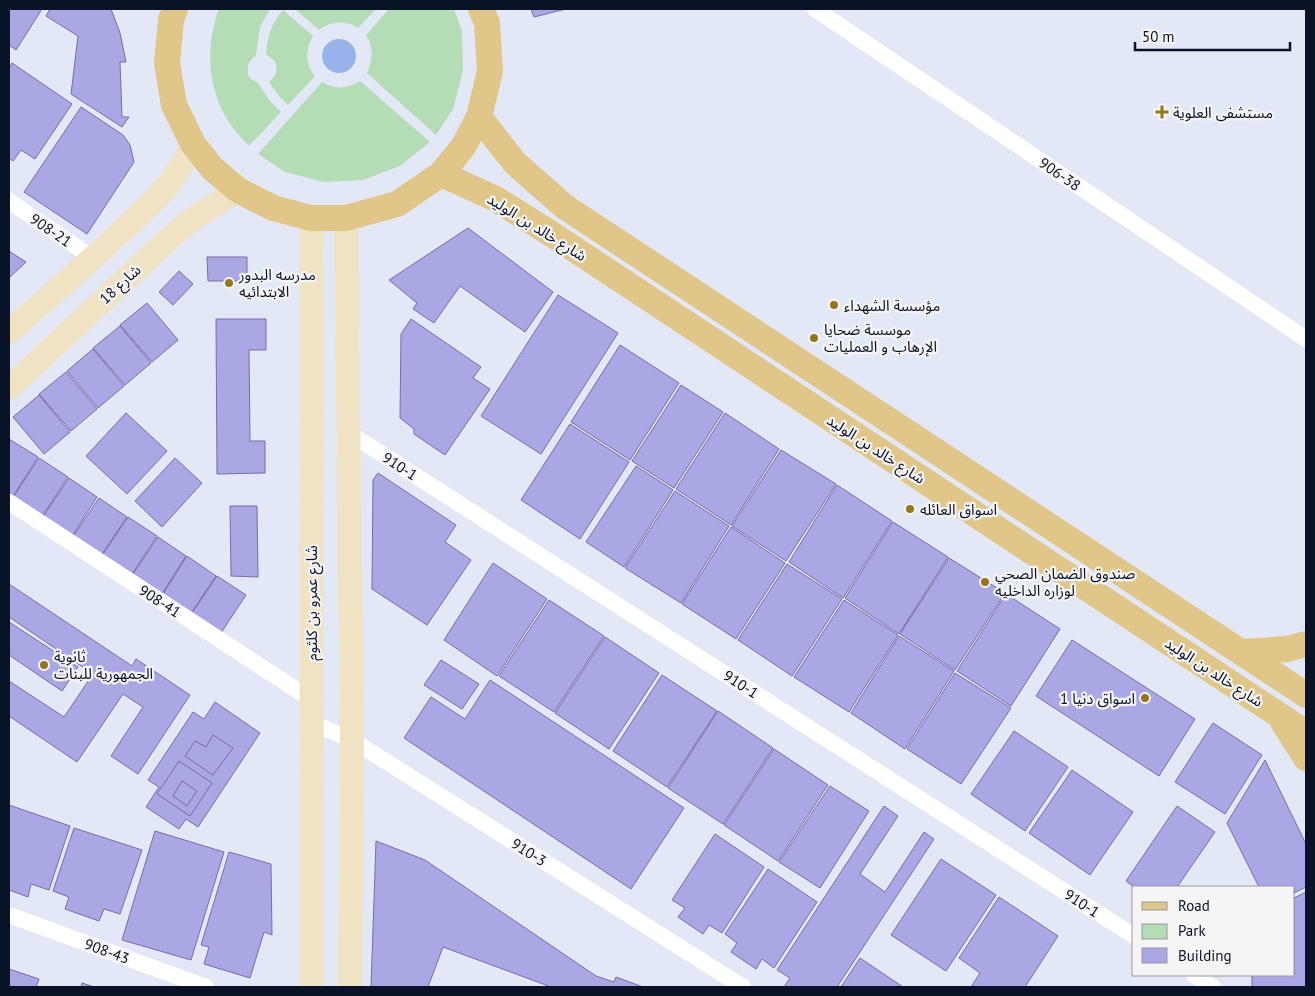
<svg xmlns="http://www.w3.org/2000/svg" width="1315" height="996" font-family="'PT Sans','Noto Sans Arabic',sans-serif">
	<rect width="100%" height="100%" fill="#e2e8f5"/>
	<g fill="#b4ddb5">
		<path d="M 219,9 L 270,9 L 260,27 L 256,55 L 250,61 L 248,65 L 248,75 L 251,79 L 258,83 L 270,101 L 281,112 L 249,146 C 243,139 236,133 231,125 C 207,91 205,47 219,9 Z"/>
		<path d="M 295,9 L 376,9 L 358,28 C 346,20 330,21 319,30 Z"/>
		<path d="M 389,9 L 454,9 L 462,31 L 463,71 L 453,109 L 436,135 L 367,73 C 373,59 374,48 366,35 Z"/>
		<path d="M 283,10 L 313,36 C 305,49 305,64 315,76 L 288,105 L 280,97 L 269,82 C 280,73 279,60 266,55 C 267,38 271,23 283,10 Z"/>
		<path d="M 360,81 L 430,142 L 400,166 L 363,180 L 324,182 L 285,172 L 258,154 L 322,82 C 335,90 347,89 360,81 Z"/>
	</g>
	<circle fill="#98b2ec" cx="339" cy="56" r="17"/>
	<g fill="#aaa7e5" stroke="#726eaa">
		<polygon points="9,9 42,9 16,50 9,45"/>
		<polygon points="50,9 111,9 120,33 126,62 120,62 122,117 129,117 122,127 71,94 78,36 46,16"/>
		<polygon points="531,9 566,9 534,17"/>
		<polygon points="12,63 72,104 35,159 21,150 13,161 9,158 9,69"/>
		<polygon points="81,107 123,135 130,145 134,162 87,234 24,192"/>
		<polygon points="468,228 553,292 525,332 460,286 434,323 413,309 417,303 389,280"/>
		<polygon points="9,251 26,262 9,278"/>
		<polygon points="207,257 247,257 247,281 208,281"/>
		<polygon points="179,271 193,284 173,305 159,292"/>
		<polygon points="558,295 618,333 541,454 481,416"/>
		<polygon points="147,303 178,340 152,362 120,325"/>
		<polygon points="216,319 266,319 266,350 249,350 250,441 265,441 265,473 217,474"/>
		<polygon points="411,319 481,367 473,378 490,389 445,455 414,434 414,429 400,418 401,334"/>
		<polygon points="120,326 151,363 125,385 93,348"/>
		<polygon points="620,345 679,383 630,460 571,422"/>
		<polygon points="93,349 124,386 98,408 67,371"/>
		<polygon points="66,372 97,409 71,431 39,394"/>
		<polygon points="681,385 723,412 674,488 632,461"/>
		<polygon points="39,395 70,432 44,454 13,417"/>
		<polygon points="126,413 167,451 127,494 86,456"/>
		<polygon points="725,413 779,449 731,525 676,489"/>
		<polygon points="570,424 629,462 580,539 521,500"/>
		<polygon points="9,439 38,457 12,498 9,496"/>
		<polygon points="781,450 836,484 786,561 732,526"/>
		<polygon points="39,458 68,477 41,518 12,499"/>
		<polygon points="175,458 202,483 162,527 135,501"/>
		<polygon points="636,466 673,490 624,567 586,542"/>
		<polygon points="378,473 456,525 445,542 471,560 427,625 372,589 373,480"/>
		<polygon points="69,478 97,497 71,538 42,518"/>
		<polygon points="837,485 892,521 843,598 789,562"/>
		<polygon points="675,491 729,526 681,603 625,568"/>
		<polygon points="99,498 127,517 100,557 72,538"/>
		<polygon points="230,506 257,506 258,577 231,576"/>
		<polygon points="128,517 157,536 130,577 101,557"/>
		<polygon points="893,522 948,557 899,634 845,598"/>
		<polygon points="731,527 785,563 736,639 682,604"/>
		<polygon points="158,537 186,556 160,597 131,577"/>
		<polygon points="187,556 216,576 189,616 161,597"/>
		<polygon points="949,558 1005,593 955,670 900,634"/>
		<polygon points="493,563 547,599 497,676 444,640"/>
		<polygon points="787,564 842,599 792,676 738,640"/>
		<polygon points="217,576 246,595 219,636 190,616"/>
		<polygon points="9,584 132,666 136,659 190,695 138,774 111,756 143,707 123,694 77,762 9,716 9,681 64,717 93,674 9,617"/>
		<polygon points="1006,594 1060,629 1011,706 957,671"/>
		<polygon points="549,600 604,636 554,712 499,676"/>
		<polygon points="844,600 898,635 849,712 794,677"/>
		<polygon points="9,622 78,667 62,691 9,655"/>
		<polygon points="899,636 954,671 905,749 851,713"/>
		<polygon points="605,637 659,673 609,749 555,713"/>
		<polygon points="1072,640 1195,719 1159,776 1036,696"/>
		<polygon points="441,660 479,684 462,709 424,685"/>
		<polygon points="955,673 1011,708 961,784 907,749"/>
		<polygon points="662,675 717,711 667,787 613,751"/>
		<polygon points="490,680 684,808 631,889 404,738 431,697 465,719"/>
		<polygon points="215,702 260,733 198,827 186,819 179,829 146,807 159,787 148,780 193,712 204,719"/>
		<polygon points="718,711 773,748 723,824 668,788"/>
		<polygon points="1213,723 1262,755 1225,814 1175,782"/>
		<polygon points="1014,731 1068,767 1025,831 971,794"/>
		<polygon points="213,735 233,748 213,775 185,756 195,741 206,747"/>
		<polygon points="774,749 828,785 778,861 724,825"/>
		<polygon points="1265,760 1306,844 1306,887 1294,893 1294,887 1259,887 1227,823"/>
		<polygon points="179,761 212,783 190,816 157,794"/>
		<polygon points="1072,770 1133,812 1090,875 1029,833"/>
		<polygon points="182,781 197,791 187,806 173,796"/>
		<polygon points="830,786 869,811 820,888 779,862"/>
		<polygon points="9,805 70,826 49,890 31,884 28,897 9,890"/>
		<polygon points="884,806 898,816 860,874 885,892 924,832 934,839 837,987 784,987 790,978 777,970"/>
		<polygon points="1177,806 1215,832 1177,887 1134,887 1126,881"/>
		<polygon points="74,828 142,850 120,914 104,909 99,921 65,909 69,897 53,891"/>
		<polygon points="155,831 224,852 191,960 122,940"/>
		<polygon points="715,834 764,867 722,933 709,925 703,934 678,917 685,908 672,900"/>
		<polygon points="376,841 425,860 596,976 614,982 616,977 643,987 551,987 443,947 428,987 371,987"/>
		<polygon points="229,852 271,864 272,935 264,932 250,978 204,964 209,947 201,945"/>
		<polygon points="941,859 996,895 946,971 891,935"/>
		<polygon points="768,869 817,902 774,968 762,959 756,969 731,952 737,943 725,934"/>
		<polygon points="1306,892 1306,987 1252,987 1252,975 1294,975 1294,898"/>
		<polygon points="999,897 1058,936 1025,987 971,987 980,973 959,958"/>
		<polygon points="860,958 903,987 841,987"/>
		<polygon points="9,969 39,979 36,987 9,987"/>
		<polygon points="82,983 94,987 81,987"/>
	</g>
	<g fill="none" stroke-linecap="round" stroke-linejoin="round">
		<g stroke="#fff" stroke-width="16">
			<polyline points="815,9 1306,339"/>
			<polyline points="9,201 93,258"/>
			<polyline points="349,433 1134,936"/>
			<polyline points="9,502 312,700"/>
			<polyline points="312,723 352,740 743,987"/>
			<polyline points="9,915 206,987"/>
			<polyline points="1194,975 1213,987"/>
		</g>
		<g stroke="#f0e3c4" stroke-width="24">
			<polyline points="311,218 312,987"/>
			<polyline points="346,218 352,740 350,987"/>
			<path d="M 9,332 C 44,301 81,270 115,237 C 149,206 173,187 193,144"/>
			<polyline points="9,388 170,238 191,220 238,190"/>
		</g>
		<g stroke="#e0c789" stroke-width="26">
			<polyline points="175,9 171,20 167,63 174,105 193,144 213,169 238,190 273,208 311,218 346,218 397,204 441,174 463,147 479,117 490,71 487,23 481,9"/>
			<polyline points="479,117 515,163 565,207 1306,695"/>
			<polyline points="441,174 496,199 550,233 1306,733"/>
			<polyline points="1241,652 1287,649 1306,644"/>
			<polyline points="1283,722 1306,758"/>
		</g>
	</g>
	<g fill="#97751d" stroke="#f5f5f5" stroke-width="2">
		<path d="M1159.5 104.5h5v5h5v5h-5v5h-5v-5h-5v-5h5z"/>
		<circle cx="229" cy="283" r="5"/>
		<circle cx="834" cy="305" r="5"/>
		<circle cx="814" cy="338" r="5"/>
		<circle cx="910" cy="509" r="5"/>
		<circle cx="985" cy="582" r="5"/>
		<circle cx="44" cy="665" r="5"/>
		<circle cx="1145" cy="698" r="5"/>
	</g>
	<g text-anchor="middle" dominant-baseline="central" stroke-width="4.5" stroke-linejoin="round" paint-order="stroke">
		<g font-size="15" fill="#0a1228" stroke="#f5f5f5" text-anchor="start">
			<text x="1173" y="112">مستشفى العلوية</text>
			<text x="239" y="274">مدرسه البدور<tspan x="239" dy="17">الابتدائيه</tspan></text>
			<text x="844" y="305">مؤسسة الشهداء</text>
			<text x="824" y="329">موسسة ضحايا<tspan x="824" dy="17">الإرهاب و العمليات</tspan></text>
			<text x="920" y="509">اسواق العائله</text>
			<text x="995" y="573">صندوق الضمان الصحي<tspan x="995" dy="17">لوزاره الداخليه</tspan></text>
			<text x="54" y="656">ثانوية<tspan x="54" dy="17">الجمهورية للبنات</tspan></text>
			<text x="1135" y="698" text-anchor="end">اسواق دنيا 1</text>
		</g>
		<g font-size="15" fill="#0a1228" stroke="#f5f5f5">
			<text transform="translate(1060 174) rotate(34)">906-38</text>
			<text transform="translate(537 227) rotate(32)">شارع خالد بن الوليد</text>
			<text transform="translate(51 230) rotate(34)">908-21</text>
			<text transform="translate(120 284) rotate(-43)">شارع 18</text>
			<text transform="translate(876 449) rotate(33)">شارع خالد بن الوليد</text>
			<text transform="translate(400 466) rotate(33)">910-1</text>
			<text transform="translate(160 601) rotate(33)">908-41</text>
			<text transform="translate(311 603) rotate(-90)">شارع عمرو بن كلثوم</text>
			<text transform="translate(1214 672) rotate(33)">شارع خالد بن الوليد</text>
			<text transform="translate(741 684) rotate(33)">910-1</text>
			<text transform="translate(529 852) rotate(32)">910-3</text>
			<text transform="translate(1082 903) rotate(33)">910-1</text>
			<text transform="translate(107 951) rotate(20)">908-43</text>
		</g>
	</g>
	<rect width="1315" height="996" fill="none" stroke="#0a1228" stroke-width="20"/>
	<rect x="1132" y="886" width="162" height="90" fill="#f5f5f5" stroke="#979aa3"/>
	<rect x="1142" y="902" width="25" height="8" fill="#e0c789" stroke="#979aa3"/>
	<text x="1178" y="911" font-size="15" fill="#0a1228">Road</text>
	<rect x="1142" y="924" width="25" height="15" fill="#b4ddb5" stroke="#979aa3"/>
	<text x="1178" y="936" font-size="15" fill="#0a1228">Park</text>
	<rect x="1142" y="948" width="25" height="15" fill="#aaa7e5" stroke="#979aa3"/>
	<text x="1178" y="961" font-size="15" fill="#0a1228">Building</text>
	<path d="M1135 42v8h155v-8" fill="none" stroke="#0a1228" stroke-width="2.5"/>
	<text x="1142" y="42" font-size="15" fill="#0a1228" stroke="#f5f5f5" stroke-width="4" paint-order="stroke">50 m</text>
</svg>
